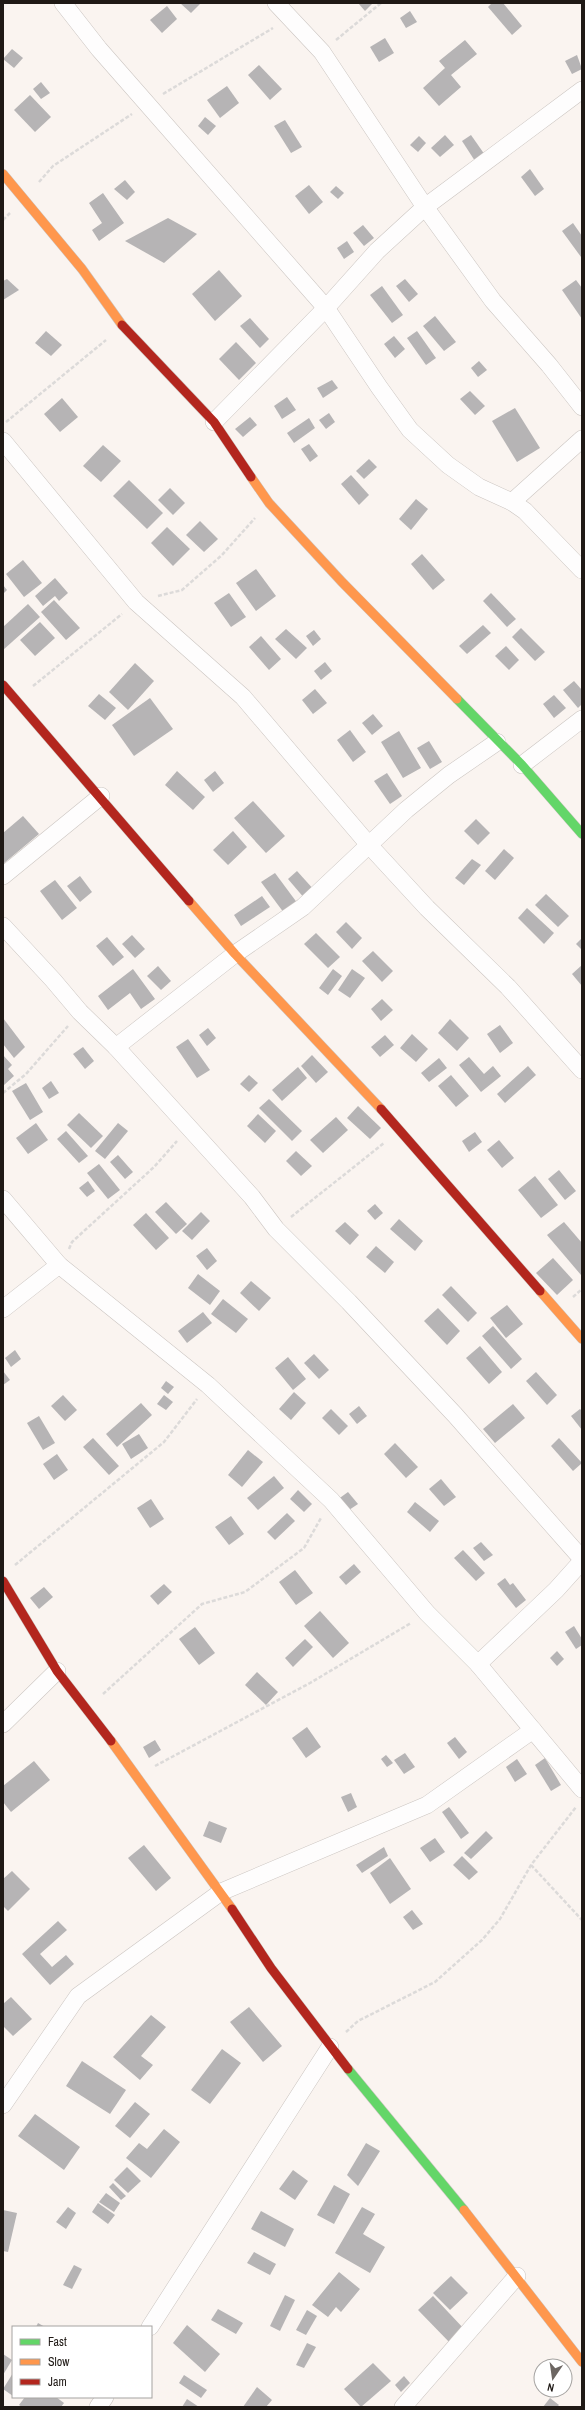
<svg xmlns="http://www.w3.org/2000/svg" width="585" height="2410" font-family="'Archivo Narrow',sans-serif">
	<rect width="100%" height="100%" fill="#faf4f0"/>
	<g fill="#b6b4b5">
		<polygon points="180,3 201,3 191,13"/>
		<polygon points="358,3 373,3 365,11"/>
		<polygon points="492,3 503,3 522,26 512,35 488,7"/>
		<polygon points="167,6 177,19 162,33 150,20"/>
		<polygon points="410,11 417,22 406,28 400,18"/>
		<polygon points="385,38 394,53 379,62 370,47"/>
		<polygon points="465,40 477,54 451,75 461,87 439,106 423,88 445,68 439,61"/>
		<polygon points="12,49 23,58 14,68 3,59"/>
		<polygon points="577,55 582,69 572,74 565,61"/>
		<polygon points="259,65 282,89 270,100 248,75"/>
		<polygon points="41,82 50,93 41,99 33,89"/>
		<polygon points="227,86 239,103 220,118 207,100"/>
		<polygon points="30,95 51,117 35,132 14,110"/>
		<polygon points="205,117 216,126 208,135 198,126"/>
		<polygon points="285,120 302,147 291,153 274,126"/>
		<polygon points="445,135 454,145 440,157 431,148"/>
		<polygon points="471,135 485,155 475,161 462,141"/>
		<polygon points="419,136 426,143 418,152 410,145"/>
		<polygon points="530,169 544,189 535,196 521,177"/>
		<polygon points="125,180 135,192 127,200 114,189"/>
		<polygon points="309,185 323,202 309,214 295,196"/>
		<polygon points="336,186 344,193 338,199 330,192"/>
		<polygon points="103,193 124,223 99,241 92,230 102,223 89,203"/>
		<polygon points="168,218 197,234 164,263 125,241"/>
		<polygon points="573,223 582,236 581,257 562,231"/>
		<polygon points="363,225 374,238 364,246 353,233"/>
		<polygon points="347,241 354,252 344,259 337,248"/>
		<polygon points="219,270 242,296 215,321 192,294"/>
		<polygon points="7,279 19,290 3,300 3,281"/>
		<polygon points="405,279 418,294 409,302 396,286"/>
		<polygon points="576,280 582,288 582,319 562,290"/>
		<polygon points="382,286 403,315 392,323 370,295"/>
		<polygon points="435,316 456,342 444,351 423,326"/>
		<polygon points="250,318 269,339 260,348 240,326"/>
		<polygon points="46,331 62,345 51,356 35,343"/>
		<polygon points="417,331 436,358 426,365 407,338"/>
		<polygon points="394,336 405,349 395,358 384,344"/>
		<polygon points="236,342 256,363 239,380 219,359"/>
		<polygon points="479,361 487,370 478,377 471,368"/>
		<polygon points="332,380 338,388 323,398 317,388"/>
		<polygon points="470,391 485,406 475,415 460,399"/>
		<polygon points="287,397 296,410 282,419 274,406"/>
		<polygon points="62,398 78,417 60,432 44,414"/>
		<polygon points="515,408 540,448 517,462 492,421"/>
		<polygon points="329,413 335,422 326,429 319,420"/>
		<polygon points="250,417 257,425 243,437 235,429"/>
		<polygon points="309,418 315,428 294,443 287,433"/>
		<polygon points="309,444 318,456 310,462 301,449"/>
		<polygon points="103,445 121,461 101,482 83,466"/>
		<polygon points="369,459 377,467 364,479 356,471"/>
		<polygon points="351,475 369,495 359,505 341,484"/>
		<polygon points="129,480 163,513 147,529 113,496"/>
		<polygon points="170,488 185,503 173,515 158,500"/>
		<polygon points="416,499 428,509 411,530 399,519"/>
		<polygon points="200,521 218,539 204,552 186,535"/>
		<polygon points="167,527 190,549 173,566 151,543"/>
		<polygon points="422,554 445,580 433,590 411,564"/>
		<polygon points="23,560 42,583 24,597 6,574"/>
		<polygon points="256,569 276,596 256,611 236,583"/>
		<polygon points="55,578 68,593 59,601 55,596 43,606 35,596"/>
		<polygon points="3,585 7,590 3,594"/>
		<polygon points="229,593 246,617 231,627 214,603"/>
		<polygon points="491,593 516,619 507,627 483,601"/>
		<polygon points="54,600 80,628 66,640 41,612"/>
		<polygon points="28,604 40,617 3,650 3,627"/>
		<polygon points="40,622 55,638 35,656 20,640"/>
		<polygon points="483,625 491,633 467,654 459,646"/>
		<polygon points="521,628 545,652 535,661 512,637"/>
		<polygon points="286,629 307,648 296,659 275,639"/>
		<polygon points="314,630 321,639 313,646 306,636"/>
		<polygon points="261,636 281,659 269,670 249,647"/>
		<polygon points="506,646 519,660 509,670 495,656"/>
		<polygon points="325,662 332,671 321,680 314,671"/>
		<polygon points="135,663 154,681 128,710 109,692"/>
		<polygon points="574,681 582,690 582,704 578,708 563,690"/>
		<polygon points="315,689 327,703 313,714 302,700"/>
		<polygon points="99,694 116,708 105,720 88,706"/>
		<polygon points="554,695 566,708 554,718 543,704"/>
		<polygon points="150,698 173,729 134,756 112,725"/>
		<polygon points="373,714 383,726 372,735 362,723"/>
		<polygon points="350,730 366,752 353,762 337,740"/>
		<polygon points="399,731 421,768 403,778 381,742"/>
		<polygon points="429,741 442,762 430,769 417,748"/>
		<polygon points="177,771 205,797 193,810 165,785"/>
		<polygon points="215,771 224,783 213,792 204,780"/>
		<polygon points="387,773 402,796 390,804 374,781"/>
		<polygon points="253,801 285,836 266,853 234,818"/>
		<polygon points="23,816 39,834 3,864 3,833"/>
		<polygon points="476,819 490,833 478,845 464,831"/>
		<polygon points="233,831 247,847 228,865 213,850"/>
		<polygon points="504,849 514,858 495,880 485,871"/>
		<polygon points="472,859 481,865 464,885 455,878"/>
		<polygon points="297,871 315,891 305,899 288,879"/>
		<polygon points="275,873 298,904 284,913 261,882"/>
		<polygon points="80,876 92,892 80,902 67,886"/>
		<polygon points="55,880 77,908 62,920 40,891"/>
		<polygon points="546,894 569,916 558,927 535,905"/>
		<polygon points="262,896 270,907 241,926 234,915"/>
		<polygon points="527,908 554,933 544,944 518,918"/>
		<polygon points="346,922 362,938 352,949 336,932"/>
		<polygon points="316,933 340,957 328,968 304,944"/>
		<polygon points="132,935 145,949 135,958 122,944"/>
		<polygon points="107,937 124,957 113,966 96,946"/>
		<polygon points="582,938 582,950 576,944"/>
		<polygon points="373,951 393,971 382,982 362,961"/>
		<polygon points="582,965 582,986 572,974"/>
		<polygon points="158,966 171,981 161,990 147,976"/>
		<polygon points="133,969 155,999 141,1009 130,993 108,1010 98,996"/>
		<polygon points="333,969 342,976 328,995 319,988"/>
		<polygon points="352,969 365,978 350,998 338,990"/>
		<polygon points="382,999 393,1010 381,1021 371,1009"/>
		<polygon points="3,1018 25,1047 14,1058 3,1044"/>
		<polygon points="450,1019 469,1038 457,1051 438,1033"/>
		<polygon points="500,1025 513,1043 500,1053 487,1034"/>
		<polygon points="208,1028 216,1038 207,1046 199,1035"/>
		<polygon points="412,1034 428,1049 416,1062 400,1048"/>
		<polygon points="385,1035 394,1045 380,1057 371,1047"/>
		<polygon points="188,1039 210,1070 197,1078 176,1047"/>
		<polygon points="83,1047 94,1061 85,1069 73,1054"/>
		<polygon points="3,1055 12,1065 8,1069 14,1076 4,1085"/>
		<polygon points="312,1055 328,1072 316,1083 301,1066"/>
		<polygon points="469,1057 484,1074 493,1066 501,1076 481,1092 459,1065"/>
		<polygon points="439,1058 447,1068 429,1082 421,1073"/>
		<polygon points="528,1066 536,1075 505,1103 497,1094"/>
		<polygon points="298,1067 307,1078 282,1101 272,1090"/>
		<polygon points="249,1075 258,1083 249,1092 240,1084"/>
		<polygon points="451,1075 469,1096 456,1107 438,1086"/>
		<polygon points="51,1081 59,1093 49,1099 42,1088"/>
		<polygon points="26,1083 43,1112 30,1120 12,1091"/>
		<polygon points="269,1099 302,1131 292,1141 259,1108"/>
		<polygon points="358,1106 381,1128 370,1139 347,1118"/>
		<polygon points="79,1113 103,1136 91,1148 67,1125"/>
		<polygon points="258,1114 276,1131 265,1143 247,1126"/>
		<polygon points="336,1117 348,1130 323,1153 310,1140"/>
		<polygon points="36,1123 48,1140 28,1154 16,1138"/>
		<polygon points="118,1123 128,1131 105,1159 95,1151"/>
		<polygon points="66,1131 88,1156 79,1163 57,1139"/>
		<polygon points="475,1132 482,1142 469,1152 462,1141"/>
		<polygon points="499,1140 514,1158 502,1168 487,1150"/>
		<polygon points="296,1151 312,1166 301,1176 286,1161"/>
		<polygon points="118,1155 133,1172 125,1179 110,1162"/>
		<polygon points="99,1164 120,1190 108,1199 87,1173"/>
		<polygon points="559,1170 576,1191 565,1200 548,1179"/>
		<polygon points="535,1176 558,1205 541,1218 518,1190"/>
		<polygon points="88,1181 95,1191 87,1197 79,1188"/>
		<polygon points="166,1202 187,1224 176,1234 155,1212"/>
		<polygon points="375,1204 383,1213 375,1220 367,1211"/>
		<polygon points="201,1212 210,1221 192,1240 182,1231"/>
		<polygon points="146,1213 169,1238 156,1250 133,1225"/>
		<polygon points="399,1219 423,1241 415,1251 390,1229"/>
		<polygon points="345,1222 359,1235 350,1245 335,1231"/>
		<polygon points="564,1222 582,1243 581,1275 547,1235"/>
		<polygon points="376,1246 394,1262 385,1273 366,1257"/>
		<polygon points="207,1248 217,1261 207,1270 196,1256"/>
		<polygon points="553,1258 573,1280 557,1295 536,1273"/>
		<polygon points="198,1274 220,1291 210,1305 188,1288"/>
		<polygon points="251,1281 271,1298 259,1311 240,1293"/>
		<polygon points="451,1286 477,1313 468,1322 442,1295"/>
		<polygon points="223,1299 248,1319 236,1333 211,1314"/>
		<polygon points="507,1305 523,1324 506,1338 490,1318"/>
		<polygon points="438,1308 460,1331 447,1345 424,1321"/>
		<polygon points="203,1312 212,1323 187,1343 178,1331"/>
		<polygon points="493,1326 522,1359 511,1369 482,1336"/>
		<polygon points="480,1346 502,1372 489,1384 466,1358"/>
		<polygon points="15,1350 21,1359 11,1367 5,1358"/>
		<polygon points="314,1354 329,1370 319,1379 304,1363"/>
		<polygon points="288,1357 306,1379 293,1390 275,1368"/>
		<polygon points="3,1371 10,1380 3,1385"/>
		<polygon points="536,1372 557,1395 547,1405 526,1381"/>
		<polygon points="166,1381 174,1387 168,1394 161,1388"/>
		<polygon points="294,1392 306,1403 291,1420 279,1409"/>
		<polygon points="63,1395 77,1410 65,1421 51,1406"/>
		<polygon points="164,1395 173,1402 166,1410 157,1404"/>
		<polygon points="141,1403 152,1415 117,1447 106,1434"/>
		<polygon points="513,1404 525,1418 495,1443 483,1429"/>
		<polygon points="359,1406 367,1416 357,1424 349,1414"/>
		<polygon points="331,1409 348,1426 339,1435 322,1418"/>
		<polygon points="580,1409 582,1411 582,1430 571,1416"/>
		<polygon points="39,1416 55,1443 43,1450 27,1423"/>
		<polygon points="139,1434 148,1448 131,1459 122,1444"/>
		<polygon points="93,1438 119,1466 109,1475 83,1447"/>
		<polygon points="559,1438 582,1463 573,1471 551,1446"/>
		<polygon points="395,1443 418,1467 406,1478 384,1454"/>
		<polygon points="248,1450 263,1462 242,1487 228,1475"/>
		<polygon points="57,1454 68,1470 54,1480 43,1464"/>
		<polygon points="274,1476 284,1488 258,1510 247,1498"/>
		<polygon points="441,1479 456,1497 444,1506 429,1489"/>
		<polygon points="298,1490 312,1504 304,1512 290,1499"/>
		<polygon points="348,1492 358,1504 346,1512 337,1500"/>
		<polygon points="151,1499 164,1519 150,1528 137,1508"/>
		<polygon points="415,1502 439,1521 430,1532 407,1512"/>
		<polygon points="287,1513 295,1521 275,1540 267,1532"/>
		<polygon points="231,1516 244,1534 229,1545 215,1527"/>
		<polygon points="481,1542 493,1555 484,1561 473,1548"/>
		<polygon points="463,1550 485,1573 476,1581 454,1558"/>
		<polygon points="354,1564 361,1572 346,1585 339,1577"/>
		<polygon points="295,1570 313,1593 296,1605 279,1582"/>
		<polygon points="505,1578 510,1585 513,1583 526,1600 516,1608 497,1584"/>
		<polygon points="164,1584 172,1592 158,1605 150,1596"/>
		<polygon points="44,1587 53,1597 39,1609 30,1598"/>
		<polygon points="320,1611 349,1643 333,1658 304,1626"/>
		<polygon points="574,1626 582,1639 582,1645 576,1649 565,1632"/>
		<polygon points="195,1627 215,1653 199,1665 179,1639"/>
		<polygon points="305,1639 313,1647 293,1667 285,1658"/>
		<polygon points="557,1651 564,1659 557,1666 550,1658"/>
		<polygon points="257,1672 278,1692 266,1705 245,1685"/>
		<polygon points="307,1727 321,1747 306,1758 292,1738"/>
		<polygon points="455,1737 467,1752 459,1759 447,1743"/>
		<polygon points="155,1740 161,1750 149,1758 143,1747"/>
		<polygon points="405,1753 415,1767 404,1774 394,1760"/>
		<polygon points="386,1755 393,1763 387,1767 381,1759"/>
		<polygon points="545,1758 561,1785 551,1791 535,1765"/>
		<polygon points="517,1759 527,1774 515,1782 506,1767"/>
		<polygon points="34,1761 50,1780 11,1812 3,1802 3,1786"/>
		<polygon points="351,1793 357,1807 348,1812 341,1797"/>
		<polygon points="449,1807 469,1833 461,1839 442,1812"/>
		<polygon points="209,1821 227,1828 221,1843 203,1836"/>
		<polygon points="486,1831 493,1838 471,1859 464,1853"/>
		<polygon points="435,1838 445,1852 430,1862 420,1848"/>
		<polygon points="144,1845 171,1878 156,1891 128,1858"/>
		<polygon points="384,1847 388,1856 362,1873 356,1865"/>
		<polygon points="462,1856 478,1872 469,1880 453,1865"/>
		<polygon points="390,1858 411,1889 390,1904 370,1873"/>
		<polygon points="12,1871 30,1889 8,1911 3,1906 3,1879"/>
		<polygon points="412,1910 423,1924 413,1930 403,1917"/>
		<polygon points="58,1921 67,1930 40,1954 52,1967 66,1955 74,1964 50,1985 22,1954"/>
		<polygon points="11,1997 32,2019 13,2036 3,2026 3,2004"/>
		<polygon points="249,2007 282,2046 263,2062 230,2022"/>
		<polygon points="151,2015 166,2027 141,2056 153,2065 140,2080 113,2057"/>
		<polygon points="222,2049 241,2063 210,2104 191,2090"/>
		<polygon points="82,2061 126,2090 110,2114 66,2086"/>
		<polygon points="135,2102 150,2114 130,2138 115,2126"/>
		<polygon points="35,2114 80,2147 64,2170 18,2136"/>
		<polygon points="164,2129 180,2142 151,2178 126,2158 139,2143 147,2149"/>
		<polygon points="366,2143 380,2151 358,2186 347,2175"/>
		<polygon points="127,2167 141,2181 128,2193 114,2180"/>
		<polygon points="293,2170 308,2181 295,2200 279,2189"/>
		<polygon points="113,2183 126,2196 121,2200 109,2187"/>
		<polygon points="334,2185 350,2194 334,2224 317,2215"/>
		<polygon points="106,2193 120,2203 114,2212 99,2202"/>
		<polygon points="98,2203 115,2215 108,2224 92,2212"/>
		<polygon points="68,2207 76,2213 66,2229 56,2222"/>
		<polygon points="362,2207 375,2214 363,2234 385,2247 370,2273 335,2253"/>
		<polygon points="3,2210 17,2213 8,2252 3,2251"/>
		<polygon points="261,2211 294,2229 285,2247 251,2229"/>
		<polygon points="254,2252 276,2264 270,2275 247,2263"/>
		<polygon points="74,2265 82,2269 72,2289 63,2285"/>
		<polygon points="339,2272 360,2289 341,2312 336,2307 328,2317 312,2305"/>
		<polygon points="451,2276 468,2293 450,2310 433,2293"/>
		<polygon points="285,2295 295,2300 280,2331 270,2326"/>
		<polygon points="433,2296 466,2331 452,2345 418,2310"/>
		<polygon points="218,2309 243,2323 236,2334 211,2320"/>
		<polygon points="307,2310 317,2316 306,2335 296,2330"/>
		<polygon points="38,2323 45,2327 36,2327"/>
		<polygon points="187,2325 220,2354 205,2372 173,2343"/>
		<polygon points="307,2343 316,2347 304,2368 296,2365"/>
		<polygon points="3,2354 12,2360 3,2375"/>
		<polygon points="373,2363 391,2381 361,2407 344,2389"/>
		<polygon points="13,2373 13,2396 3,2389"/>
		<polygon points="184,2375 207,2390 201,2398 179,2383"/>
		<polygon points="404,2376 410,2383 401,2392 395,2385"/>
		<polygon points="257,2387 272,2400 266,2407 243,2407"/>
		<polygon points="25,2397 56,2397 64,2403 61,2407 22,2407 19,2405"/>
		<polygon points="550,2398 559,2405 557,2407 543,2407"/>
		<polygon points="187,2399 199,2407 182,2407"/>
	</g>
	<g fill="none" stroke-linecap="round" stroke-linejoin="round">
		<defs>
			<g id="street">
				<polyline points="63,3 99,49 326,308 379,387 410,430 448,465 479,487 512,502 525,511 582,570"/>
				<polyline points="276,3 322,52 425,207 493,301 549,365 582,407"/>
				<polyline points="214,422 326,308 377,251 425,207 582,90"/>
				<polyline points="3,441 136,602 243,697 369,845 427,908 508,987 582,1070"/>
				<polyline points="512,502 582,439"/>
				<polyline points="522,765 582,719"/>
				<polyline points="3,876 101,796"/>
				<polyline points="3,926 53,980 80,1012 116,1047 252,1197 276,1229 349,1302 455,1415 582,1559"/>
				<polyline points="116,1047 235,954 303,907 406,810 449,775 497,742"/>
				<polyline points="3,1199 59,1265 208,1385 331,1500 427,1613 478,1664 582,1789"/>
				<polyline points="3,1309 59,1265"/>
				<polyline points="478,1664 556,1590 582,1561"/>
				<polyline points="3,1724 57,1671"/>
				<polyline points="3,2105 78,1996 221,1892 427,1805 533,1730"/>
				<polyline points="150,2327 330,2047"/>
				<polyline points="98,2407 105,2397"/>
				<polyline points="403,2407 517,2276"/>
			</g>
			<g id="fast">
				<polyline points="457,699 522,765 582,834"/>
				<polyline points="348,2069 464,2210"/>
			</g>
			<g id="slow">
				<polyline points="3,174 82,269 122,325"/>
				<polyline points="251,477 269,503 342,582 457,699"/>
				<polyline points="189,901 235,954 381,1109"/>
				<polyline points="540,1291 582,1339"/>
				<polyline points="111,1741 232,1909"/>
				<polyline points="464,2210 582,2362"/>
			</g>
			<g id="jam">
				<polyline points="122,325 214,422 251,477"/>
				<polyline points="3,685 189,901"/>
				<polyline points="381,1109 540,1291"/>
				<polyline points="3,1581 57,1671 111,1741"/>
				<polyline points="232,1909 271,1968 348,2069"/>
			</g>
		</defs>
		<use href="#street" stroke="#cbc5c1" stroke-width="18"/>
		<use href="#fast" stroke="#cbc5c1" stroke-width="10"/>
		<use href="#slow" stroke="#cbc5c1" stroke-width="10"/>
		<use href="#jam" stroke="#cbc5c1" stroke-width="10"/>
		<g stroke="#dcdad9" stroke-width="2.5" stroke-dasharray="4 2" stroke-linecap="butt">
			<polyline points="336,40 381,3"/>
			<polyline points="163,94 273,28"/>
			<polyline points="39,182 53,166 132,114"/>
			<polyline points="3,220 10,213"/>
			<polyline points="6,422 106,340"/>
			<polyline points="158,596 182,590 222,555 255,518"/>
			<polyline points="33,686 122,614"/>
			<polyline points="3,1093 26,1074 68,1026"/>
			<polyline points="291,1217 384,1143"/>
			<polyline points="69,1249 72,1242 154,1167 177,1141"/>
			<polyline points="573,1297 582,1289"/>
			<polyline points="15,1565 164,1442 197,1399"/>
			<polyline points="103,1694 202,1604 245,1592 304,1548 321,1518"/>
			<polyline points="155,1766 310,1683 411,1623"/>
			<polyline points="531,1865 582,1920"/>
			<polyline points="346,2032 358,2021 435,1982 482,1940 500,1919 531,1865 576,1807"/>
		</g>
		<use href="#street" stroke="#fefdfd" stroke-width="17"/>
		<use href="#fast" stroke="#63d668" stroke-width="9"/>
		<use href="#slow" stroke="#ff974d" stroke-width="9"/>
		<use href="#jam" stroke="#b3261e" stroke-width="9"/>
	</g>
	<rect width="585" height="2410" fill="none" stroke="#1f1915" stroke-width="8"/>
	<rect x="12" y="2326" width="140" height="72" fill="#ffffff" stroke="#a5a3a1"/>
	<rect x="20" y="2339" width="20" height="6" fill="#63d668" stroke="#a5a3a1"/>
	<text x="48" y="2346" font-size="12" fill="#1f1915">Fast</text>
	<rect x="20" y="2359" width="20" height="6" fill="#ff974d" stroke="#a5a3a1"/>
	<text x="48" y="2366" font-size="12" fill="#1f1915">Slow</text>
	<rect x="20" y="2379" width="20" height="6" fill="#b3261e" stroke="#a5a3a1"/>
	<text x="48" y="2386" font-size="12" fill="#1f1915">Jam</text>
	<g transform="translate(553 2378) rotate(193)"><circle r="19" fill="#ffffff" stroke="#a5a3a1"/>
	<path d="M0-3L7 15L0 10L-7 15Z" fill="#6c6662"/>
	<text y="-6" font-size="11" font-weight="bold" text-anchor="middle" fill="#1f1915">N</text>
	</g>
</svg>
